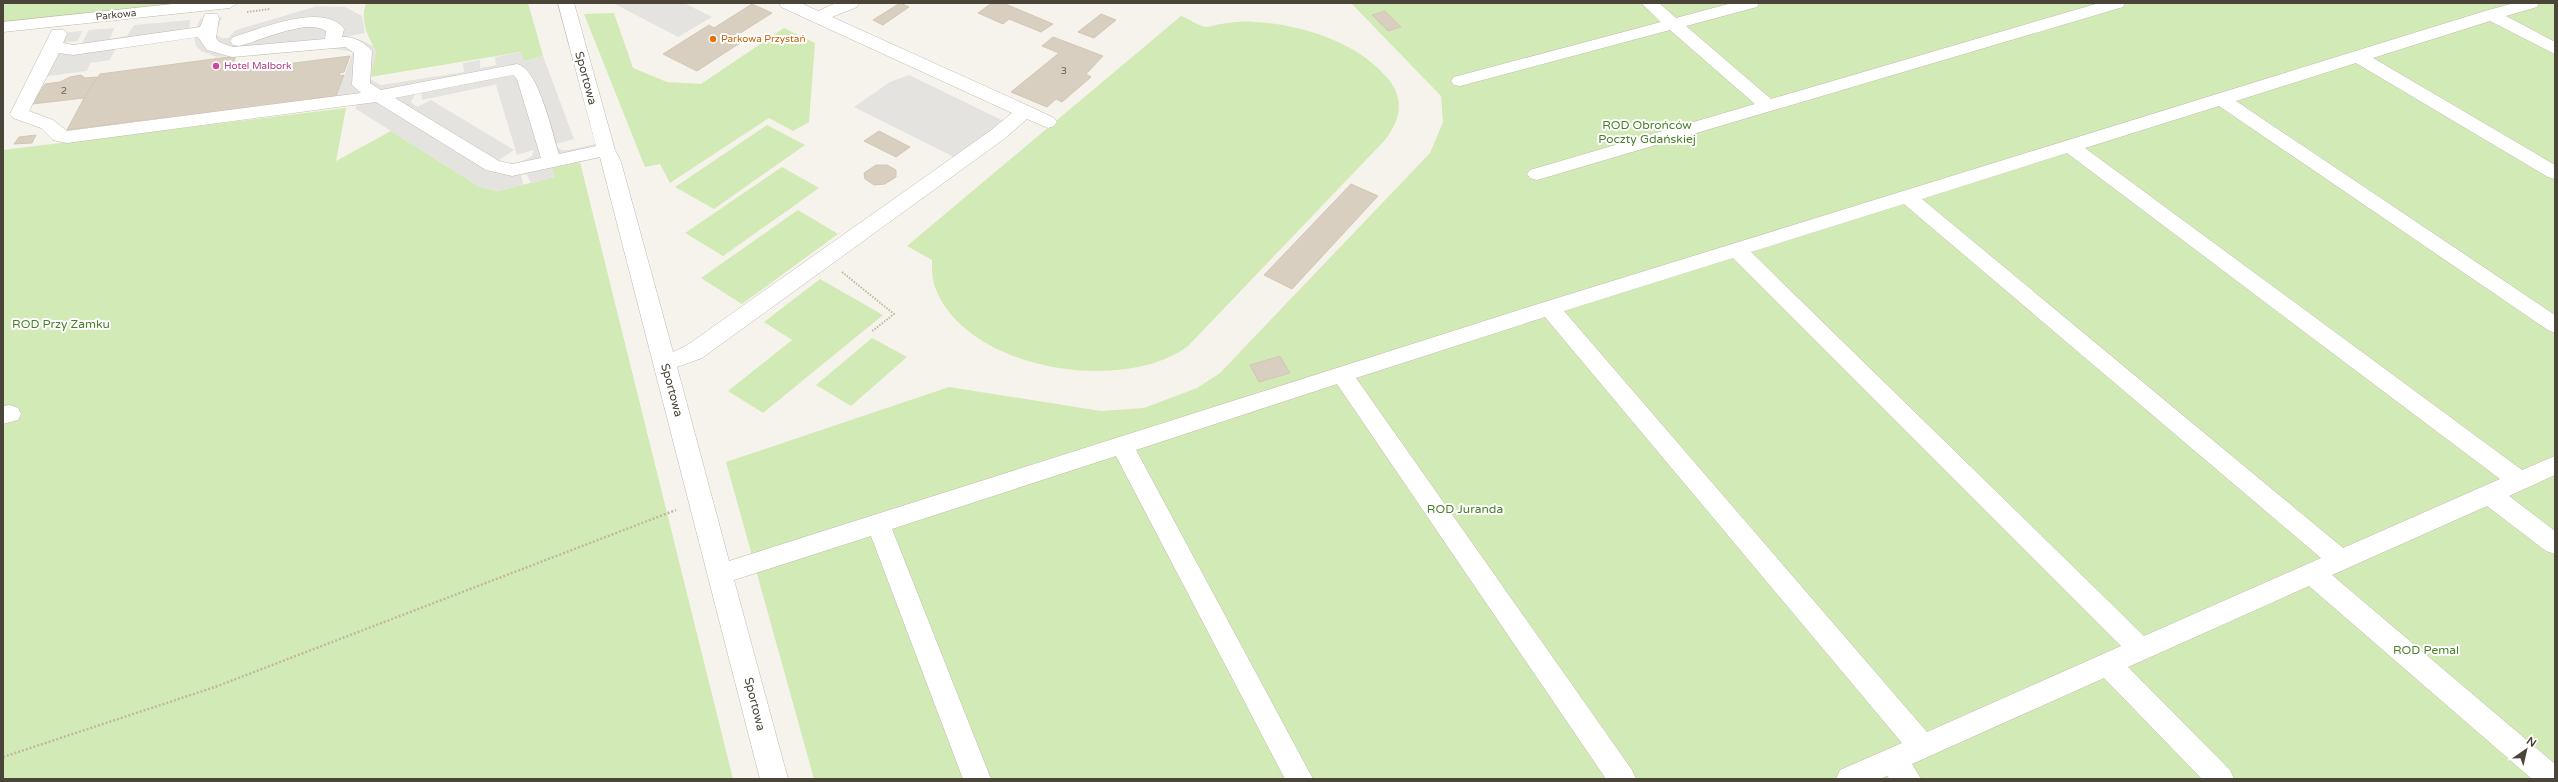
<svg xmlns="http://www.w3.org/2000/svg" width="2558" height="782" font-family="'Varela Round',sans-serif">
	<rect width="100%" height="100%" fill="#f6f3ec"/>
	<g fill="#d2eab5">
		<polygon points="3,3 229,3 3,27"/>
		<path d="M 366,3 L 528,3 L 543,56 L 524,61 L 520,52 L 370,77 L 376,51 C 367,35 360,21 366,3 Z"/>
		<polygon points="1351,3 2555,3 2555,779 814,779 726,462 949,387 1101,411 1144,408 1197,388 1220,373 1430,153 1443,122 1441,96"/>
		<polygon points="614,13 633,68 667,82 701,84 784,28 815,43 809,122 793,131 769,118 670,183 660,164 645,167 584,14"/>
		<path d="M 1181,16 C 1189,19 1198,26 1206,27 C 1211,27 1217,24 1221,24 C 1233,22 1243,21 1255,22 C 1301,24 1359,42 1389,80 C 1405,101 1400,120 1385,140 L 1188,346 C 1123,395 965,370 935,287 C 932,279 932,269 932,260 L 907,246 Z"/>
		<polygon points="346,108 336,161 391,131 480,187 498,191 554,177 552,168 580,162 733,779 3,779 3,150"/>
		<polygon points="767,125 805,145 714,209 675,187"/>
		<polygon points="782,167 819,188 723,256 685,233"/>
		<polygon points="798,210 838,234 742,304 701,278"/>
		<polygon points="820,279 883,315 763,413 728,391 792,340 764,322"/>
		<polygon points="872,338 907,357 851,406 816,385"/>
	</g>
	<g fill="#e5e3e0" fill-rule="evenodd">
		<polygon points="613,3 684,3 712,17 678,37"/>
		<path d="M 317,6 L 345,7 L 362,16 L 365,33 L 345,37 L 361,40 L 373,46 L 376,51 L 370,79 L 381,85 L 464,72 L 463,63 L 480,60 L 480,68 L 496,65 L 495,57 L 521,52 L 524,61 L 543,56 L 574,139 L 556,144 L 556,146 L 561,150 L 569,150 L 604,142 L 609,156 L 552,168 L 554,177 L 531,184 L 527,174 L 521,175 L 523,185 L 498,191 L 480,187 L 356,109 L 356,103 L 332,108 L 353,52 L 330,48 L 242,57 L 240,55 L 217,57 L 201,51 L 196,46 L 194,37 L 117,45 L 110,60 L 90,63 L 87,71 L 33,78 L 53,34 L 82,31 L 78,41 L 67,42 L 64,45 L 81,45 L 89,30 L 114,28 L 110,39 L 127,36 L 134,25 L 190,20 L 189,30 L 196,28 L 200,19 L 222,17 L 216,34 L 222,38 L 228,38 L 236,30 ZM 498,84 L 496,85 L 517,155 L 534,150 L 532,156 L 518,163 L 502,163 L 499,160 L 514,150 L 431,100 L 417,107 L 411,102 L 415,94 L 421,92 L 422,100 Z"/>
		<polygon points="909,75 1014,126 966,163 854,107 890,82"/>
	</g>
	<g fill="#d8cfc1" stroke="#d3c7b4">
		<polygon points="900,3 909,7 883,25 873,20"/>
		<polygon points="992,3 1003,3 1053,24 1041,32 1009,19 1003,24 978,13"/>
		<polygon points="752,4 772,13 734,37 743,41 697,71 663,54 709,25 714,28"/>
		<polygon points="1385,11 1401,27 1388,31 1372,15"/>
		<polygon points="1101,14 1116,20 1094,38 1078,32"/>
		<polygon points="1053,37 1103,56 1086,74 1091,77 1062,102 1056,99 1047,107 1011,92 1059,53 1042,46"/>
		<polygon points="236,56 230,71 350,56 344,72 340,73 339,76 344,75 336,96 309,99 308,103 165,121 167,117 67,130 84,98 100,74"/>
		<polygon points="81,75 85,78 97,77 84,98 32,104 45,84 60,82 70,77"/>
		<polygon points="879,131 910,147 896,157 864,141"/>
		<polygon points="36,135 32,143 14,144 19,137"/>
		<polygon points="876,165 887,165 896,170 896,177 885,184 874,185 865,179 864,173"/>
		<polygon points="1351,184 1378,196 1292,289 1264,275"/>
		<polygon points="1280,356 1290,373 1259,382 1250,365"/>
	</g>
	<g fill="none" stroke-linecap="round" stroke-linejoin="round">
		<defs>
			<g id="minor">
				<polygon points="182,3 238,3 230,8 3,32 3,22"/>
				<path d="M 558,3 L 574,3 L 615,150 L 621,162 L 673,352 L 686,346 L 990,131 L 1012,113 L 781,7 L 779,3 L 801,3 L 818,11 L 836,3 L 859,3 L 857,7 L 832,17 L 1031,107 L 1054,118 L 1057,122 L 1054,126 L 1048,128 L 1027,119 L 1004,139 L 702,358 L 677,367 L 729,561 L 1538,304 L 2485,11 L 2514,3 L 2539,3 L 2537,7 L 2506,16 L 2555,42 L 2555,54 L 2490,21 L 2373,58 L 2555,165 L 2555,179 L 2548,177 L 2356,63 L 2236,101 L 2555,315 L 2555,333 L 2548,330 L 2219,106 L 2085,148 L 2522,470 L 2555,456 L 2555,475 L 2509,496 L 2555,531 L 2555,554 L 2546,551 L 2487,506 L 2332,575 L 2555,764 L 2555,779 L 2532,779 L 2309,586 L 2128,667 L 2230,770 L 2234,779 L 2202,779 L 2104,678 L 1912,764 L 1921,779 L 1890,779 L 1887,776 L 1880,779 L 1836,779 L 1840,770 L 1902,743 L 1545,317 L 1356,378 L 1632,770 L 1636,779 L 1606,779 L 1337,384 L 1136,450 L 1313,779 L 1285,779 L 1116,456 L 892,529 L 991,779 L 963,779 L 871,536 L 734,580 L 788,779 L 760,779 L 600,157 L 512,176 L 486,170 L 376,102 L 67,143 L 53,140 L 41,128 L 13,118 L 10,114 L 52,30 L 64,30 L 67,34 L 63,43 L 73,45 L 200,27 L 205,14 L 217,14 L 219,18 L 216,38 L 219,42 L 233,47 L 325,39 L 326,31 C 307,18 260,41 239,46 L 233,45 L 230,41 L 233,37 C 258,30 324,1 344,29 L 342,37 C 353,36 365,42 372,51 L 370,83 L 381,90 L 517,64 C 539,69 552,133 559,154 L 596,146 ZM 198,37 L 207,50 L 232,57 L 346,47 L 354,53 L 352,85 L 361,93 L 67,131 L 53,120 L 29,111 L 59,53 L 73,55 ZM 513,75 L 517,79 L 541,158 L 512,164 L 499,161 L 395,98 ZM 2067,153 L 2500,479 L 2343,548 L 1922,199 ZM 1904,204 L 2321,558 L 2144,636 L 1751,252 ZM 1733,258 L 2121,646 L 1927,732 L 1564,311 Z"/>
				<polygon points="1641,3 1659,3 1676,18 1732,3 1759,3 1757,7 1686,26 1771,99 2099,3 2125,3 2123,7 1544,178 1537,180 1530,178 1527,174 1530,170 1755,104 1670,30 1460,86 1454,85 1451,81 1454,77 1661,22"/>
				<polygon points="10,405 18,408 21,414 18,420 3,424 3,406"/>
			</g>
		</defs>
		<use href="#minor" stroke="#c2bbae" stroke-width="1"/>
		<g stroke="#c4b79f" stroke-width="2" stroke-dasharray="1.5 1.5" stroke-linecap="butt">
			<polyline points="247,12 270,9"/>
			<polyline points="842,272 894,314 871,332"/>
		</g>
		<polyline stroke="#c4b79f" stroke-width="2.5" stroke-dasharray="2 2" stroke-linecap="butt" points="3,757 215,687 676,510"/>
		<use href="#minor" fill="#fff" fill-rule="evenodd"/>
	</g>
	<circle fill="#e8710a" stroke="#fff" stroke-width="1.5" cx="713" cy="39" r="4"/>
	<circle fill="#d1479c" stroke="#fff" stroke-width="1.5" cx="216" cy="66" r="4"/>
	<g text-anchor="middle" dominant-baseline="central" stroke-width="4" stroke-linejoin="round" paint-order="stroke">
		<g font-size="10" fill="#4b4439" stroke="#fff">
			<text transform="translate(116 15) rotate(-6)">Parkowa</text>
		</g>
		<g font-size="10" fill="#c56008" stroke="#fff" text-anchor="start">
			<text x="721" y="39">Parkowa Przystań</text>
		</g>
		<g font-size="10" fill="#b23c85" stroke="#fff" text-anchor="start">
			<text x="224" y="66">Hotel Malbork</text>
		</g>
		<g font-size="10" fill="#6e675b">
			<text x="1064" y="71">3</text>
			<text x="64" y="91">2</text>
		</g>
		<g font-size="12" fill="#4b4439" stroke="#fff">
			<text transform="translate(586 78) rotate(75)">Sportowa</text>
			<text transform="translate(672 390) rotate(75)">Sportowa</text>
			<text transform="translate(755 704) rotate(76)">Sportowa</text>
		</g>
		<g font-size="12" fill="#4a7f2a" stroke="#fff">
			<text x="1647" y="125">ROD Obrońców<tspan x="1647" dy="14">Poczty Gdańskiej</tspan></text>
			<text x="61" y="324">ROD Przy Zamku</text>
			<text x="1465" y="509">ROD Juranda</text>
			<text x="2426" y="650">ROD Pemal</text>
		</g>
	</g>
	<rect width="2558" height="782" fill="none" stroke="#4b4439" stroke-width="8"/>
	<g transform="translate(2526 750) rotate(34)" stroke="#ffffff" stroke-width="3" paint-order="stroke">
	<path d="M0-3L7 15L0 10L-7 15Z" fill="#4b4439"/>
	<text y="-6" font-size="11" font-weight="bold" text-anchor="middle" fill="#4b4439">N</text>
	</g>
</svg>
